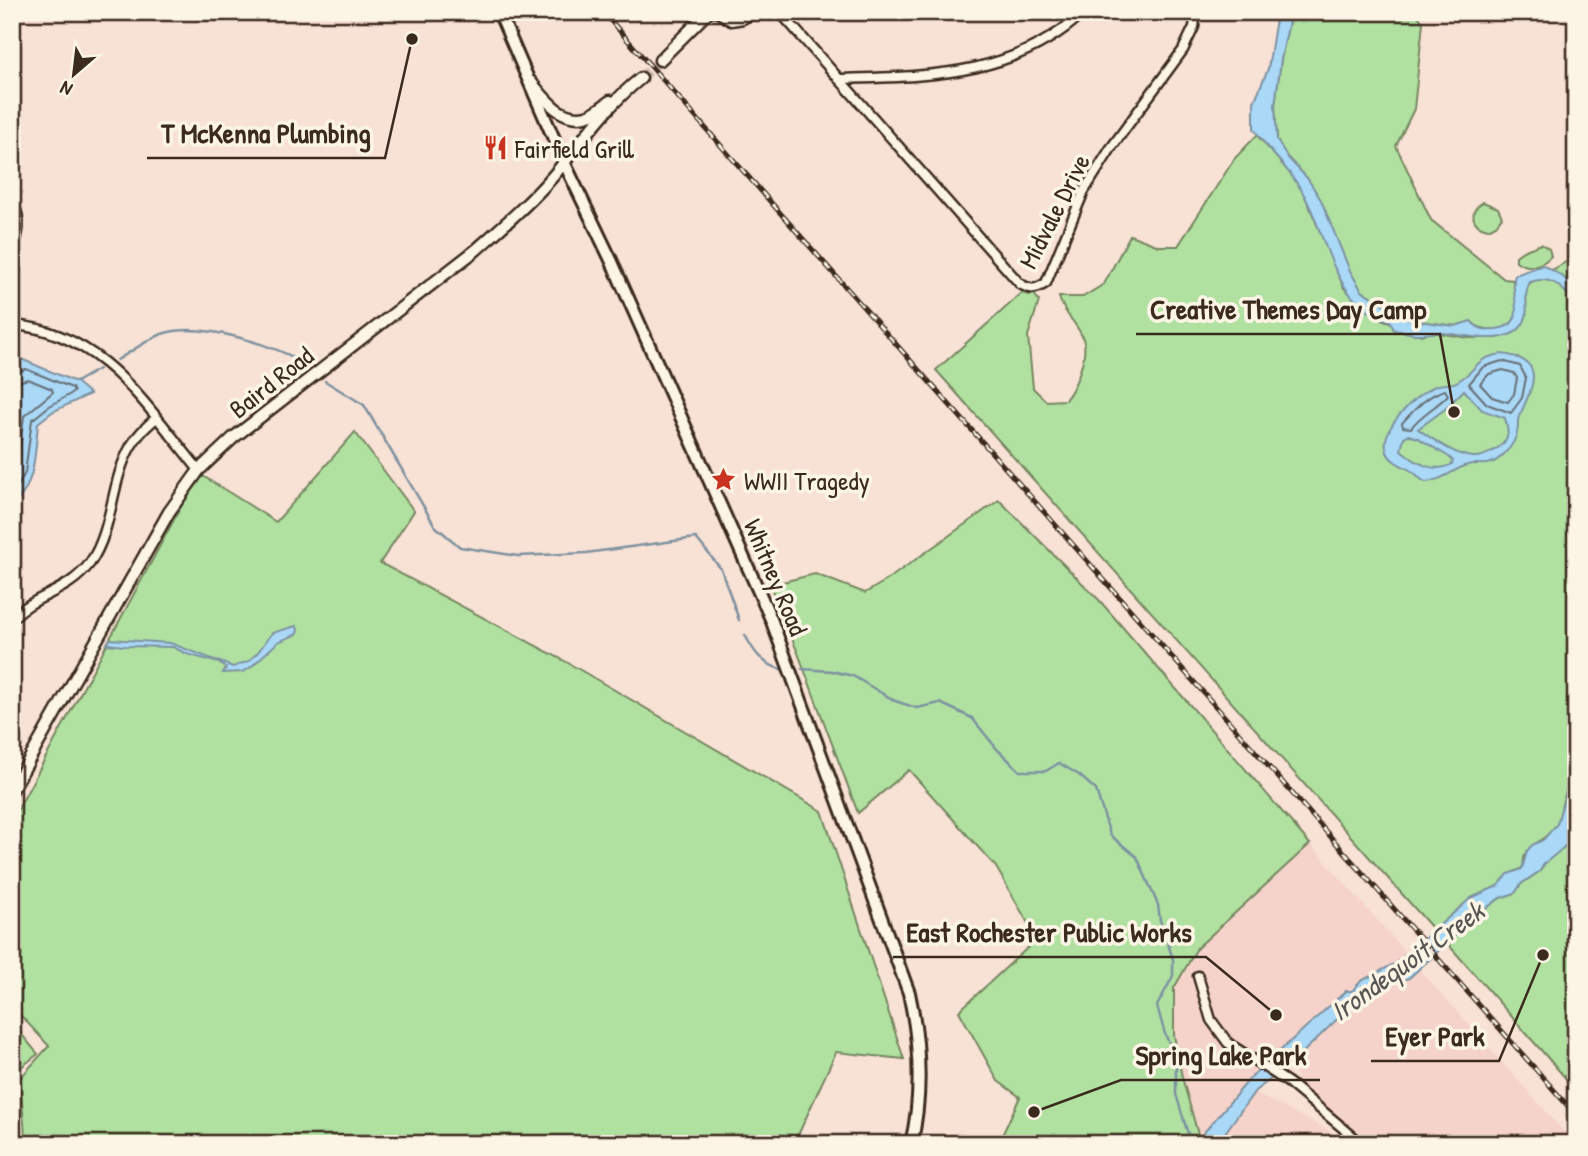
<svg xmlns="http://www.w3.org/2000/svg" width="1588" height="1156" font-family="'Patrick Hand',sans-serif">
	<rect width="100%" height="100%" fill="#f8e1d5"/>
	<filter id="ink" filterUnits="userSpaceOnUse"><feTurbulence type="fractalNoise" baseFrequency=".0143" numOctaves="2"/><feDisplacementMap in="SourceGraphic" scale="14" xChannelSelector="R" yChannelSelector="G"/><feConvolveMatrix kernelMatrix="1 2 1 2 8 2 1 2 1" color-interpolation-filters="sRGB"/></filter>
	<g filter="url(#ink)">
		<g fill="#f5d3ca">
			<polygon points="1310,844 1407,954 1384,971 1361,981 1351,991 1346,991 1253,1075 1199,1138 1182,1077 1174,1035 1174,988 1197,948"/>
			<polygon points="1419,969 1575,1144 1370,1144 1298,1083 1293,1062 1331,1023 1346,1012 1363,994 1395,985 1409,978"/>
			<polygon points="1253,1092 1326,1129 1349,1144 1217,1144"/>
		</g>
		<g fill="#b0e1a1" stroke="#768660" stroke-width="2">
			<path d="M 1291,12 L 1416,12 L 1423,23 L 1414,109 L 1396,146 L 1431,220 L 1504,279 L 1513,280 C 1513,291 1519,303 1517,313 C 1513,333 1482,333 1471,322 L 1455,326 L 1412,320 L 1362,291 L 1349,271 L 1308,179 L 1287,157 L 1277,140 L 1275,105 L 1281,59 Z"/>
			<path d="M 1257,135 L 1295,179 L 1305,196 L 1344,288 L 1377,318 L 1421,335 L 1431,332 L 1469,338 L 1497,338 L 1516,331 L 1526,306 L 1525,292 L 1530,283 L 1566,262 L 1576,261 L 1576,773 C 1569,784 1563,797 1561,809 C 1559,815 1560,820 1557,825 C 1547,841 1520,846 1524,865 L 1521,869 L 1509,874 L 1498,886 L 1471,898 L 1434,930 L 936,370 L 1022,293 L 1028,295 L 1034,294 L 1039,301 L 1028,336 L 1033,388 L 1046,401 L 1065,400 C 1076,387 1090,352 1082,336 C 1075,320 1064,315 1059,297 L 1083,297 L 1104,284 L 1130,235 L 1159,246 L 1178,246 L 1235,158 Z"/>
			<path d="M 1483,202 L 1498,208 L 1502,217 L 1496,225 L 1488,229 C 1471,226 1468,211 1483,202 Z"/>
			<path d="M 1541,244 L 1549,249 L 1551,256 C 1542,266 1527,270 1516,261 L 1516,256 L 1523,251 Z"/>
			<polygon points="355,432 414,511 380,563 563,660 822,811 904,1059 836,1052 794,1144 18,1144 25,1135 20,1078 49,1046 12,1006 12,820 183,503 203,476 276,522"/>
			<polygon points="999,500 1100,601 1310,844 1197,948 1174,988 1174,1035 1182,1077 1199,1138 1194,1144 998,1144 1020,1097 998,1081 959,1011 1037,939 996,867 909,770 858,813 798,653 770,585 815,574 865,593 887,580"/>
			<polygon points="1576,834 1576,1090 1447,943 1480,913 1500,898 1515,893 1521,884 1540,871 1544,864"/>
			<polygon points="12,1023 38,1054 12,1074"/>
		</g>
		<g fill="#aad8f7" stroke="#7e92a0" stroke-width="2" fill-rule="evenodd">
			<path d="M 1277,12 L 1291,12 L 1281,59 L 1275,105 L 1277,140 L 1287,157 L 1308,179 L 1321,200 L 1350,271 L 1362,291 L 1411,320 L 1455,326 L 1471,321 C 1479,330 1485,330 1496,329 C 1531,325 1508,294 1515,275 L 1543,265 L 1562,276 L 1576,289 L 1576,306 C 1563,287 1552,275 1530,282 C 1522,297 1530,308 1525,320 C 1513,349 1466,335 1443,333 C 1435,332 1429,334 1422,334 C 1413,335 1403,331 1394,330 L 1390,321 C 1333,306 1328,237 1303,193 C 1290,169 1269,152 1254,129 L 1254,102 L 1268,69 Z"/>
			<path d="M 1502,354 C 1549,360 1532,388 1519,417 C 1517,421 1518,422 1518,427 C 1517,438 1511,448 1503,455 C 1487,471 1478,460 1464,466 C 1451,472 1440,481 1425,482 C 1419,479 1418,475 1413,472 C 1403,465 1388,462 1386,448 C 1382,426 1416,396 1433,387 C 1442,382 1451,386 1458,381 C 1479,369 1474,358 1502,354 ZM 1464,390 L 1482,410 L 1505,418 C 1508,430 1511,438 1499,447 C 1492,452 1482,458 1473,457 C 1455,456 1433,439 1418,429 L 1445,409 ZM 1408,435 L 1418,438 L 1449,457 L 1453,461 L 1452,464 C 1434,474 1416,463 1401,450 L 1404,437 Z"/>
			<path d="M 21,359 L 76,382 L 90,394 L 52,412 L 38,423 C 35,451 36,487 12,506 L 12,372 Z"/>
			<polygon points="296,626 298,629 297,634 278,642 251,667 243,672 223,673 226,668 219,663 187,654 173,647 124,646 107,644 110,639 170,643 233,667 249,661 258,652 272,633"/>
			<polygon points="1576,773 1576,834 1562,849 1544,864 1540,871 1521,884 1515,893 1500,898 1480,913 1409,978 1363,994 1293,1062 1255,1091 1217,1144 1194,1144 1253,1075 1346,991 1352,991 1361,981 1396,963 1471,898 1498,886 1508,874 1522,869 1527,851 1532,845 1543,840 1557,824 1567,788"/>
		</g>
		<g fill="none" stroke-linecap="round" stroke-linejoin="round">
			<g stroke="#677075" stroke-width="2">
				<polygon points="1502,361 1520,366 1526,378 1522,398 1511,413 1487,404 1469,384 1483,367"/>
				<polygon points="1503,370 1514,373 1517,378 1514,394 1508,402 1492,397 1480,384 1489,374"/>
				<polyline points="12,375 26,369 72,388 74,392 48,407 32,420 25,473 12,497"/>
				<polyline points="12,384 28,379 52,389 53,392 24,416 17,470 12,479"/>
				<path d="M 1445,390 L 1448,395 C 1437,407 1421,414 1411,428 L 1403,427 L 1402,423 C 1414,410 1427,395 1445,390 Z"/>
			</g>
			<g stroke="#7e92a0" stroke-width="2.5">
				<path d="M 117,360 C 131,352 149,338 165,333 C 204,322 273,345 307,364"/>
				<polyline points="325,381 364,405 435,526 460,547 518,556 586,553 696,538 721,569 739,620"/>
				<polyline points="76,382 99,369"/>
				<path d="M 745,635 C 754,652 761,663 780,669"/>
				<polyline points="802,669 832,671 853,676 895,701 917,708 940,703 972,718 997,749 1020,771 1046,771 1059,763 1079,775 1096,790 1110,835 1137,857 1158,905 1160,920 1173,959 1173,976 1157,1006 1165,1034 1176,1058 1176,1094 1191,1144"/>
			</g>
			<polyline stroke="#d2bcb0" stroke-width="10" stroke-dasharray="10 5" stroke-linecap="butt" points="641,78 660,60"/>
			<defs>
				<g id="minor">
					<polyline points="717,12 731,21 743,19 755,12"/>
					<path d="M 780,12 L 1020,284 C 1031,290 1035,290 1046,283 L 1084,191 L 1111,148 L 1183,50 L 1194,27 L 1196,12"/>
					<path d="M 839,79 C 929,76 1014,77 1084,12"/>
					<path d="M 12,202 C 23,220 18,235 12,254"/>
					<path d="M 12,325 C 103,331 146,407 199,470"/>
					<path d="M 12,619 C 34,594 67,594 90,563 C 114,528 110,482 131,446 C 137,435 146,427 156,418"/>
					<polyline points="1198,976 1211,1020 1228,1043 1289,1083 1362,1144"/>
				</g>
				<g id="tertiary">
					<polyline points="660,60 708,12"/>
					<path d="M 531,82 C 545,99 561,122 586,116 C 594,114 603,106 610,101"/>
					<path d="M 12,790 L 169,512 L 199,470 L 233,438 L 476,250 C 503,226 530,203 554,175 C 582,141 607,105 641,78"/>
				</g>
				<path id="secondary" d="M 499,12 L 564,162 L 612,262 L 771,619 L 909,993 C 920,1043 923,1094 911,1144"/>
			</defs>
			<use href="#minor" stroke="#3b2a1e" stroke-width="13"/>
			<use href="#tertiary" stroke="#3b2a1e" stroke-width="15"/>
			<use href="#secondary" stroke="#3b2a1e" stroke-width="16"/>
			<use href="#minor" stroke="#fcf5e5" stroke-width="8"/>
			<use href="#tertiary" stroke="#fcf5e5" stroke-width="10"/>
			<use href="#secondary" stroke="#fcf5e5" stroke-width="10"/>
			<defs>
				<polyline id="rail" points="603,12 1576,1115"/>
			</defs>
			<use href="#rail" stroke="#3b2a1e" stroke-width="5"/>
			<use href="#rail" stroke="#fcf5e5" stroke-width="2.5" stroke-dasharray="8" stroke-linecap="butt"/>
		</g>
	</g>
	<defs>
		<symbol id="restaurant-bare" viewBox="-9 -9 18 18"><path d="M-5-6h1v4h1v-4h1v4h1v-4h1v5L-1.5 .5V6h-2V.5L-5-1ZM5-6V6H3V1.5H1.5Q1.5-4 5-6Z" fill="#c8321e" stroke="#fcf5e5" stroke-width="2.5" paint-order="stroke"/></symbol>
		<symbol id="sight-bare" viewBox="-9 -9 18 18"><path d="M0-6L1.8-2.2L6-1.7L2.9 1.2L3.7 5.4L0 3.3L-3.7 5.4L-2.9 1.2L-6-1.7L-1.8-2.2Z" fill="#c8321e" stroke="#fcf5e5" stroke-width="2.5" paint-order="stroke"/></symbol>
	</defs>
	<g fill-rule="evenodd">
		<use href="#restaurant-bare" x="478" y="130" width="35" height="35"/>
		<use href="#sight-bare" x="706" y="462" width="35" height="35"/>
	</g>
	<g text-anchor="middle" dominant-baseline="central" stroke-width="7" stroke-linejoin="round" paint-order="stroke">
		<g font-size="26" fill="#3b2a1e" stroke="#fcf5e5" text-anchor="start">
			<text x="515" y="148">Fairfield Grill</text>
			<text x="744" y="480">WWII Tragedy</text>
		</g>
		<g font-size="26" fill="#3b2a1e" stroke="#fcf5e5">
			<text transform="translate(1054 211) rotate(-63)">Midvale Drive</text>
			<text transform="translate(271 382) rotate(-38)">Baird Road</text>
			<text transform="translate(776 577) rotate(67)">Whitney Road</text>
		</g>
		<g font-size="28" font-style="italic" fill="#575654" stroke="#fcf5e5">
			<text transform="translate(1407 961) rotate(-36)">Irondequoit Creek</text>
		</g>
	</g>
	<path fill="none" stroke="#3b2a1e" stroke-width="2.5" d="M412 39L385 158H147M1454 412L1440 334H1136M1276 1015L1206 957H893M1543 955L1499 1061H1371M1034 1112L1121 1080H1320"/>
	<g fill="#3b2a1e" stroke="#fcf5e5" stroke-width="2.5">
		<circle cx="412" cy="39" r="7"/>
		<circle cx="1454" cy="412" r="7"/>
		<circle cx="1276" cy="1015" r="7"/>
		<circle cx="1543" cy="955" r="7"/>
		<circle cx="1034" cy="1112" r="7"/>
	</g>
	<g font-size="28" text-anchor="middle" font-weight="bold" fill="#3b2a1e" stroke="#fcf5e5" stroke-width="7" stroke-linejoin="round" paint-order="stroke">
		<text x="266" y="143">T McKenna Plumbing</text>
		<text x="1288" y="319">Creative Themes Day Camp</text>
		<text x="1049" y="942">East Rochester Public Works</text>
		<text x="1435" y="1046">Eyer Park</text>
		<text x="1221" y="1065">Spring Lake Park</text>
	</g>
	<rect width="1588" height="1156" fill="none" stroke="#fcf5e5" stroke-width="42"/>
	<rect x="21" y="21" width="1546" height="1114" fill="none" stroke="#3b2a1e" stroke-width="2.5" filter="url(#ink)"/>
	<g transform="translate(74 74) rotate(208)" stroke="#fcf5e5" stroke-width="5" paint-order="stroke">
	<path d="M0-5L12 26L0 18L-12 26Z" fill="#3b2a1e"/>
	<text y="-10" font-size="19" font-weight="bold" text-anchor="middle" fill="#3b2a1e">N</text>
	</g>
</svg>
